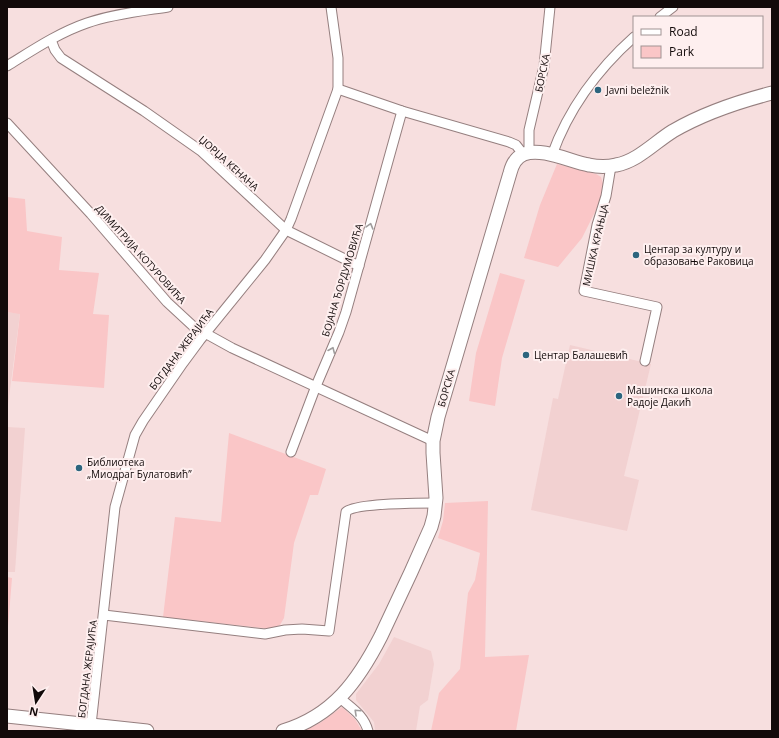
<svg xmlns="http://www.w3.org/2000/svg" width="779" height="738" font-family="'Open Sans',sans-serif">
	<rect width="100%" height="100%" fill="#f7dfdf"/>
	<g fill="#f2d1d1">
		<polygon points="7,312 20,313 7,413"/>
		<polygon points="570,345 651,364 624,476 639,480 627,531 531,510 553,398 558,399"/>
		<polygon points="7,427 25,428 15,572 7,572"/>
		<polygon points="394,637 431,651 434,664 428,700 420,706 416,731 375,731 374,722 356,700 356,694 379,664"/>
	</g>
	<g fill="#fac6c7">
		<polygon points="557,164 596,174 601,177 604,187 599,204 582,238 558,267 524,258 540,205"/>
		<polygon points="7,197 25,199 27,231 62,237 59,270 99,273 93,314 109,315 104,388 12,381 20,314 7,312"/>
		<polygon points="500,273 525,280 502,358 495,406 469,401 476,353"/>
		<polygon points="229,433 326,469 318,495 310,495 294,543 284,618 280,625 272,629 163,617 175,517 221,522"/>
		<polygon points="488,501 485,657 529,655 516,731 431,731 439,693 460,669 468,593 475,580 480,553 438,538 443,521 445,503"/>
		<polygon points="7,577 12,578 7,639"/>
		<polygon points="342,707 355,719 362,731 303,731 320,723"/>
	</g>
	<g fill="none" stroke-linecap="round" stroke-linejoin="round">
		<defs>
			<g id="street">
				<polyline points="660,17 673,7"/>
				<polyline points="51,40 55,50 61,58 144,111 201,151 286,230 359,266"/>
				<path d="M 7,66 C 33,50 58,33 87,23 C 113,14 142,11 168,7"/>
				<polyline points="338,89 402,111 509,142 516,145 523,154"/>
				<polyline points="7,123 91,214 167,302 194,327 232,348 433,441"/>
				<polyline points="529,153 529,130 544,66 550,7"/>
				<path d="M 552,155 C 568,110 598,69 634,37"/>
				<polyline points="611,166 606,196 597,225 584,291 657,307 645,361"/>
				<polyline points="291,452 316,386 339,332 346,312 402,111"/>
				<path d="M 104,615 L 265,634 L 285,630 L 302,629 L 329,631 L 346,512 C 354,503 421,503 436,503"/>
				<path d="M 340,698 C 351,708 364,715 368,731"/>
				<polyline points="91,725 115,507 135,435 143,421 183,363 200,340 265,260 286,230 291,219 338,89 338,58 331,7"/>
			</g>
			<g id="secondary">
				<polyline points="7,716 147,731"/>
				<path d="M 283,731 C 333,716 358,681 381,636 L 411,572 L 431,527 L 434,516 L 436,498 L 433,453 L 433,441 L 438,417 L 510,173 C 512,165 516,157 524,154 C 542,147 571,162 589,165 C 598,167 608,167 616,165 C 638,161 655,142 673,131 C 704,113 737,102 772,93"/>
			</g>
		</defs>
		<use href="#street" stroke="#957f7f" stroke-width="11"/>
		<use href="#secondary" stroke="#957f7f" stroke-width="15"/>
		<use href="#street" stroke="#fff" stroke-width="9"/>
		<use href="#secondary" stroke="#fff" stroke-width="13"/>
	</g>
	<defs><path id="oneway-chevron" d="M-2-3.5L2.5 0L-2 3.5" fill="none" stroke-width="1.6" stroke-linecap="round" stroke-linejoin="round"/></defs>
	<g stroke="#a09d9d">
		<use href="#oneway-chevron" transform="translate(370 226) rotate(-74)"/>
		<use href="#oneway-chevron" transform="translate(332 350) rotate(-67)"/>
		<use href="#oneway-chevron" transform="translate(357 712) rotate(-137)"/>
	</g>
	<g fill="#2c657e" stroke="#feefef" stroke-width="1.5">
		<circle cx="598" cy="90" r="4"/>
		<circle cx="636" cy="255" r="4"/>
		<circle cx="526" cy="355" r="4"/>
		<circle cx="619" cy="396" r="4"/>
		<circle cx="79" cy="468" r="4"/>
	</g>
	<g text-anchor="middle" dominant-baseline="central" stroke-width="4" stroke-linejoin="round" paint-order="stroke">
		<g font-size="10" fill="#120a0a" stroke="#feefef">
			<text transform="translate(542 73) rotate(-78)">БОРСКА</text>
			<text transform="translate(229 163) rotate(42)">ЏОРЏА КЕНАНА</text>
			<text transform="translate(595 245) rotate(-77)">МИШКА КРАЊЦА</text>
			<text transform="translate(141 254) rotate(48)">ДИМИТРИЈА КОТУРОВИЋА</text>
			<text transform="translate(342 280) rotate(-73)">БОЈАНА ЂОРДУМОВИЋА</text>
			<text transform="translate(181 349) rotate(-53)">БОГДАНА ЖЕРАЈИЋА</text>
			<text transform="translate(446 388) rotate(-74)">БОРСКА</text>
			<text transform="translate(87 669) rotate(-83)">БОГДАНА ЖЕРАЈИЋА</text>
		</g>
		<g font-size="10" fill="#120a0a" stroke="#feefef" text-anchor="start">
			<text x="606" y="90">Javni beležnik</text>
			<text x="644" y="249">Центар за културу и<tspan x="644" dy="12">образовање Раковица</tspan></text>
			<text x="534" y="355">Центар Балашевић</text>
			<text x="627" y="390">Машинска школа<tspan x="627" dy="12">Радоје Дакић</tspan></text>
			<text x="87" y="462">Библиотека<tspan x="87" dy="12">„Миодраг Булатовић”</tspan></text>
		</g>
	</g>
	<rect width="779" height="738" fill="none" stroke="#120a0a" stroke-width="16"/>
	<rect x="633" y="16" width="130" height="52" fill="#feefef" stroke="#a09393"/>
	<rect x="641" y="29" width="20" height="6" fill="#ffffff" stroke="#a09393"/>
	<text x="669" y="36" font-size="12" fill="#120a0a">Road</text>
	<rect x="641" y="46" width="20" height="12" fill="#fac6c7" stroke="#a09393"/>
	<text x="669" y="56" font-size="12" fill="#120a0a">Park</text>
	<g transform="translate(36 702) rotate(192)" stroke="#feefef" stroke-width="3" paint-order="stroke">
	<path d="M0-3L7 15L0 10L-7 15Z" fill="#120a0a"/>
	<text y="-6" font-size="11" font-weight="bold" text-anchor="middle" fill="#120a0a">N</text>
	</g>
</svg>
